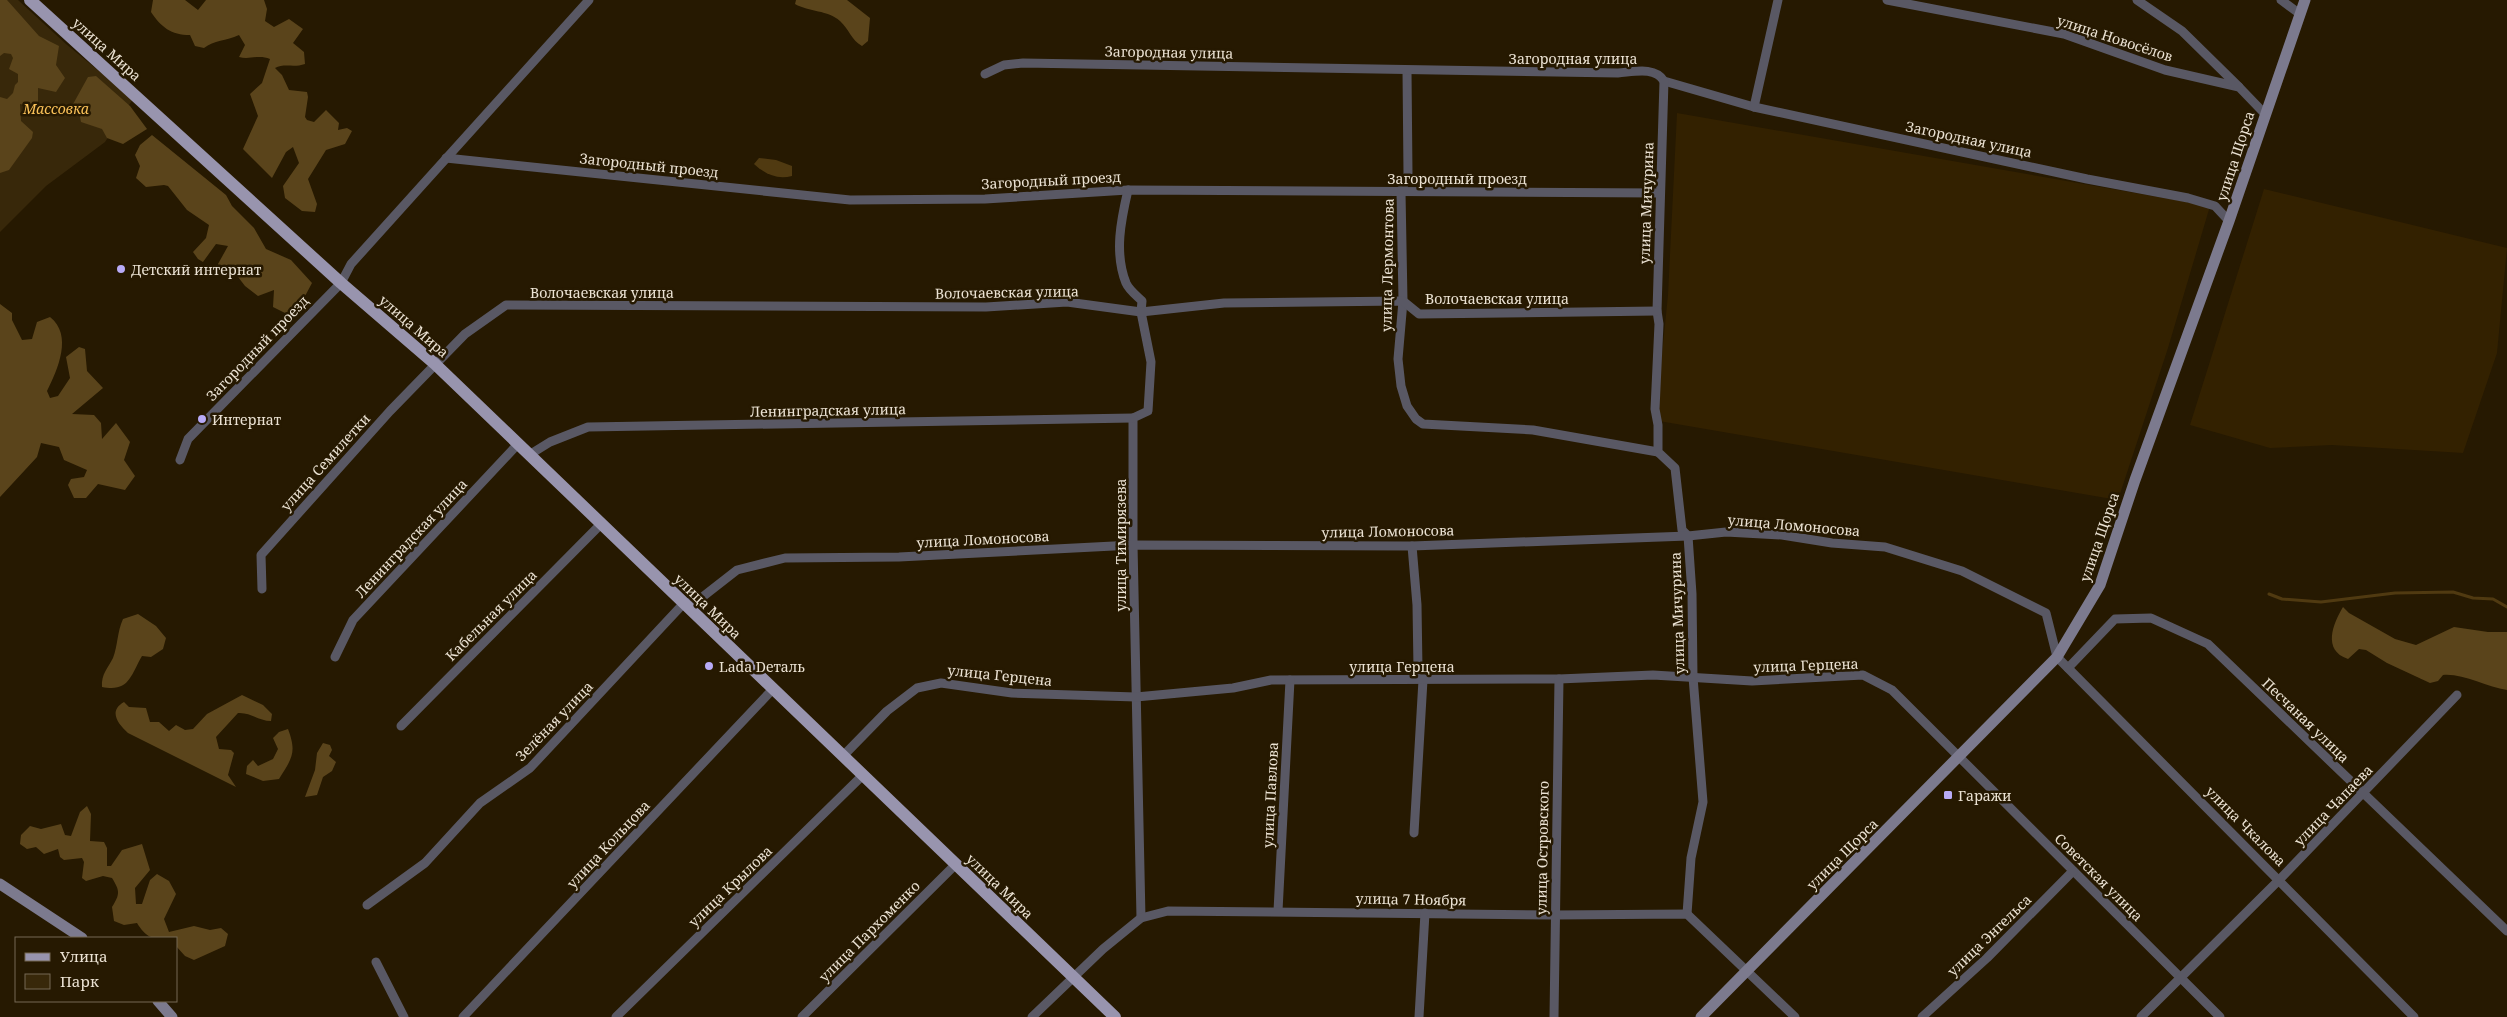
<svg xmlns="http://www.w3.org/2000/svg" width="2507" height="1017" font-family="'Noto Serif',serif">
	<rect width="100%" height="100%" fill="#261901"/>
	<g fill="#332100">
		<polygon points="1677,113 2210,206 2168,348 2118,500 1659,421 1659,385 1668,295"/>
		<polygon points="2264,189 2507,248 2497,353 2463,453 2332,445 2270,448 2190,425"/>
	</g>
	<polygon fill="#38280a" points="0,0 18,0 66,44 133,99 105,142 46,186 0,232"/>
	<g fill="#5a441b">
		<polygon points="0,0 7,0 39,36 59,46 56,65 65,78 56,92 38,88 38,104 31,106 20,104 21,121 33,132 32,138 9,170 0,173 0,97 7,99 13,93 15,85 18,82 18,74 9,69 13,58 11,54 4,53 0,56"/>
		<path d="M 153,0 L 185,0 L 198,10 L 206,0 L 264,0 L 267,9 L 265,21 L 274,27 L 289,19 L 303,29 L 293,43 L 304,52 L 305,64 C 294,68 284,63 275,68 L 282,75 L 289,90 L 307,92 L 308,97 L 305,117 L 307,120 L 314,122 L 326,110 L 339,123 L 338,130 L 347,128 L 352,131 L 345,144 L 326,150 L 308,179 L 317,204 L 315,212 L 302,211 L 285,198 L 283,186 L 299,163 L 293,147 L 286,152 L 272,178 L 243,149 L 258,116 L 250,94 L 262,83 L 270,59 C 259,54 250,60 239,57 L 245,45 L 239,35 C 226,41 214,40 204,48 L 195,46 L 190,35 C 171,35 161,27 151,12 Z"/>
		<path d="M 796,0 L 847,0 L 870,18 L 868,41 L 862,46 C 851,40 849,29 840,21 C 828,10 809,12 795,4 Z"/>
		<polygon points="96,76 130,106 147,129 123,144 107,138 102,129 81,122 78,107 72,106 88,77"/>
		<polygon points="152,135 226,195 232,206 254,228 266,249 291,260 312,283 297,311 289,315 273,307 274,290 258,296 245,286 235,273 220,270 218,264 228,246 216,244 203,262 198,259 193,252 206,238 209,225 187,210 168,186 164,185 146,187 136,178 140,166 135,155 140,145"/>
		<path d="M 0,304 L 12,313 L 12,320 L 22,340 L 32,339 L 37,322 L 50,317 C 73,335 58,369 47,391 L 50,398 L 58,396 L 70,378 L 66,357 L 79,347 L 85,349 L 87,371 L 103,388 L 72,414 L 94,415 L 101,423 L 102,439 L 116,423 L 130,442 L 124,460 L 135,476 L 125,490 L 98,484 L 86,498 L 74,498 L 68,485 L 71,479 L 84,477 L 87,470 L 64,460 L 59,447 L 41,443 L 37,457 L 0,497 Z"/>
		<path d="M 2343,607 L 2349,613 L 2395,639 L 2416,645 L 2454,627 L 2488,632 L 2507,632 L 2507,690 C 2487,687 2462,673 2443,675 L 2438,681 L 2430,683 L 2387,663 L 2366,650 L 2359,649 L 2348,659 C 2322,650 2333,624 2343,607 Z"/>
		<path d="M 138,614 L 156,626 L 166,638 L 163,649 L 151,657 L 142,656 C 130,677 129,692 102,687 C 101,674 108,668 113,658 C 118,645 117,632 123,619 Z"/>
		<path d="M 242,695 L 263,705 L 272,714 L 271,721 C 259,721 250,712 238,713 L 216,737 L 219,749 L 231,750 L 234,753 L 228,775 L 236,787 L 128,733 C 118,724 108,711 124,702 L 129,707 L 146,708 L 150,722 L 159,722 L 169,731 L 176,725 L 185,730 L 193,729 L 207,714 Z"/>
		<path d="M 288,729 C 297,753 292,758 279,779 L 263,781 L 246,774 L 247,766 L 253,760 L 258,766 L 273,759 L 278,749 L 273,738 L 279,732 Z"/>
		<polygon points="323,743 330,745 332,750 329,756 336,762 332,771 323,777 317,795 305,797 315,770 317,753"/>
		<path d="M 87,806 L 91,814 L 90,841 L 104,842 L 107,848 L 107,866 L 111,866 L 122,850 L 142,844 L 150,870 L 135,888 L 136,904 L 142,904 L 150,880 L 157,874 L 169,881 L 176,894 L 164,919 L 169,932 L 194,926 L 210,930 L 221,928 L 228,934 L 225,946 L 194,960 L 185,956 L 176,946 L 176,938 C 155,938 149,942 137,923 L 124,925 L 114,921 L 112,907 C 120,894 120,891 112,878 L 103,876 L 86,881 L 82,878 L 84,862 L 82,858 L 64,860 L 60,857 L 58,849 L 44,854 L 36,847 L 27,849 L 20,844 L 21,835 L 30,826 L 41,829 L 61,824 L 65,835 L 71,836 L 80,812 Z"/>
	</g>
	<path fill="#503a11" d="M 759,158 L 776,160 L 792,166 L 792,176 C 777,180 765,174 754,164 Z"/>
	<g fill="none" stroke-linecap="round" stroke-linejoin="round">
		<polyline stroke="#503a11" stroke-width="3" points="2269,594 2282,599 2321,602 2395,593 2453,592 2473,598 2493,599 2507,607"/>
		<g stroke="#595864" stroke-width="9">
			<polyline points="1887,0 2064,34 2165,70 2239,87 2265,114"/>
			<polyline points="2137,0 2182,31 2239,87"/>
			<polyline points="2281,0 2300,14"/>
			<polyline points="1407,71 1408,174 1401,192 1403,301 1398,359 1401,386 1407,406 1416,419 1423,424 1533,430 1658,452"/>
			<path d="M 985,74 L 1004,65 L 1023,63 L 1618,73 C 1633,72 1655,66 1664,81 L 1754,107 L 2087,179 L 2188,198 L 2215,206 L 2229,221"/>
			<polyline points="1664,81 1657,311 1659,324 1655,409 1658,425 1658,452 1675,468 1682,530 1688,536 1692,594 1693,677 1703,802 1691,858 1687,914"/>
			<polyline points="1754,107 1778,0"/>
			<polyline points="446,158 850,200 985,199 1128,190 1659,193"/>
			<path d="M 1128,190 C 1121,220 1114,253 1126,283 C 1129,290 1137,296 1142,301 L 1141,312 L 1151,362 L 1148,411 L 1133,418 L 1133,545 L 1141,918"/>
			<polyline points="529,455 550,442 588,427 1133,418"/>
			<polyline points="180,460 188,439 341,283 351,264 589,0"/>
			<polyline points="1412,546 1417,605 1418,669 1423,680 1414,833"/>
			<polyline points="262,589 261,555 390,411 465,334 506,305 986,307 1067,302 1141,312 1224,303 1403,301 1419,314 1657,311"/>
			<polyline points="335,657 353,620 518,444"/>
			<polyline points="2068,668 2115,619 2151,618 2208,644 2507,931"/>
			<polyline points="401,726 601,524"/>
			<polyline points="843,756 887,711 917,688 941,683 1012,693 1136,697 1233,688 1271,680 1559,679 1653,675 1752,681 1863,675 1892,690 2220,1017"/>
			<polyline points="367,905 425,863 480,803 530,768 684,603 696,602 737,570 785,558 899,557 1133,545 1412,546 1688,536 1726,532 1782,535 1832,543 1885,547 1962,571 2046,613 2057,657 2414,1017"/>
			<polyline points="1278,911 1290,680"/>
			<polyline points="376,962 404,1017"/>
			<polyline points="463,1017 773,689"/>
			<polyline points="616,1017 863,775"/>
			<polyline points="802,1017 956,864"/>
			<polyline points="1032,1017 1103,949 1141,918 1168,911 1554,915 1687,914 1795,1017"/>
			<polyline points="1419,1017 1425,913"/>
			<polyline points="1554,1017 1559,679"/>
			<polyline points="1922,1017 1987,958 2073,871"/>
			<polyline points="2141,1017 2280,879 2457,695"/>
		</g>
		<g stroke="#7c7a8e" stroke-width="11">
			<polyline points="0,884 82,938"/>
			<polyline points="158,1001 172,1017"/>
			<polyline points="1701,1017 2057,657 2100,585 2135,480 2229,221 2305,0"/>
		</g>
		<polyline stroke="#9894ae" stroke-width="12" points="30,0 341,283 435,364 1115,1017"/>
	</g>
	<g fill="#b8abf7" stroke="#261901" stroke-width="2">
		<circle cx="121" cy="269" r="5"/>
		<circle cx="202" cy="419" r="5"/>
		<circle cx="709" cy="666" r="5"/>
		<rect x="1943" y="790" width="10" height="10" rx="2.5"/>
	</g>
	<g text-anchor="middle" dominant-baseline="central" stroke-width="5" stroke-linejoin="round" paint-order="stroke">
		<g font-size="14" fill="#ebe2d3" stroke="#261901">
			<text transform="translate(2115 38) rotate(18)">улица Новосёлов</text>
			<text transform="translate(107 49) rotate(42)">улица Мира</text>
			<text transform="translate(1169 52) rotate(1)">Загородная улица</text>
			<text x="1573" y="58">Загородная улица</text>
			<text transform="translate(1969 139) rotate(12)">Загородная улица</text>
			<text transform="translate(2235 156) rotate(-72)">улица Щорса</text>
			<text transform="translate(649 165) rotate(6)">Загородный проезд</text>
			<text x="1457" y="178">Загородный проезд</text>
			<text transform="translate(1051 180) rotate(-3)">Загородный проезд</text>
			<text transform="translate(1646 203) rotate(-88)">улица Мичурина</text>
			<text transform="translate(1387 265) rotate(-89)">улица Лермонтова</text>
			<text x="602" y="292">Волочаевская улица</text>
			<text transform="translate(1007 292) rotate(-1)">Волочаевская улица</text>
			<text x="1497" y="298">Волочаевская улица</text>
			<text transform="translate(414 326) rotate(41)">улица Мира</text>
			<text transform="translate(257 348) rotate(-46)">Загородный проезд</text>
			<text transform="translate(828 410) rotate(-1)">Ленинградская улица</text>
			<text transform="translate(325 462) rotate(-48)">улица Семилетки</text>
			<text transform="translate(1794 525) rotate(5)">улица Ломоносова</text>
			<text transform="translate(1388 531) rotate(-1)">улица Ломоносова</text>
			<text transform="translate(2099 537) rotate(-71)">улица Щорса</text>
			<text transform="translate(411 538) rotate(-47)">Ленинградская улица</text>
			<text transform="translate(983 539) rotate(-3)">улица Ломоносова</text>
			<text transform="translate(1120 545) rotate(-90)">улица Тимирязева</text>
			<text transform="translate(708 606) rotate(44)">улица Мира</text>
			<text transform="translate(1677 613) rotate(-92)">улица Мичурина</text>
			<text transform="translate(491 615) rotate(-45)">Кабельная улица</text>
			<text transform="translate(1806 665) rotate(-2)">улица Герцена</text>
			<text x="1402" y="666">улица Герцена</text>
			<text transform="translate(1000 675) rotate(6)">улица Герцена</text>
			<text transform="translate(2306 720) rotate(44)">Песчаная улица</text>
			<text transform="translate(554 721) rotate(-46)">Зелёная улица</text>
			<text transform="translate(1270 795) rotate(-87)">улица Павлова</text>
			<text transform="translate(2333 805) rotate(-46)">улица Чапаева</text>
			<text transform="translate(2246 826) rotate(45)">улица Чкалова</text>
			<text transform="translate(608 844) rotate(-47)">улица Кольцова</text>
			<text transform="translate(1542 848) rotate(-89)">улица Островского</text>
			<text transform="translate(1842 854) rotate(-45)">улица Щорса</text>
			<text transform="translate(2099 877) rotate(45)">Советская улица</text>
			<text transform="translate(730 886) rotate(-44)">улица Крылова</text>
			<text transform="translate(1000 886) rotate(44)">улица Мира</text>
			<text transform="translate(1411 899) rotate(1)">улица 7 Ноября</text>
			<text transform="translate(869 931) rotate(-45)">улица Пархоменко</text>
			<text transform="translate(1989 935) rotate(-44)">улица Энгельса</text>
		</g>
		<g font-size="14" font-style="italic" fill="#fac158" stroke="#261901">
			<text x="56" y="108">Массовка</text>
		</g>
		<g font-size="14" fill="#ebe2d3" stroke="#261901" text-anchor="start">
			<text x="131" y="269">Детский интернат</text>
			<text x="212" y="419">Интернат</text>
			<text x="719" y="666">Lada Dеталь</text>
			<text x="1958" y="795">Гаражи</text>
		</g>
	</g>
	<rect x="15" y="937" width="162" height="65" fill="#261901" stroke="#756955"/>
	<rect x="25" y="953" width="25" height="8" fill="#9894ae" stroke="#756955"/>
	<text x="60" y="962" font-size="15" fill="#ebe2d3">Улица</text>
	<rect x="25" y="974" width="25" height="15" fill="#38280a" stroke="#756955"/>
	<text x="60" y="987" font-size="15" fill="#ebe2d3">Парк</text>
</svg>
